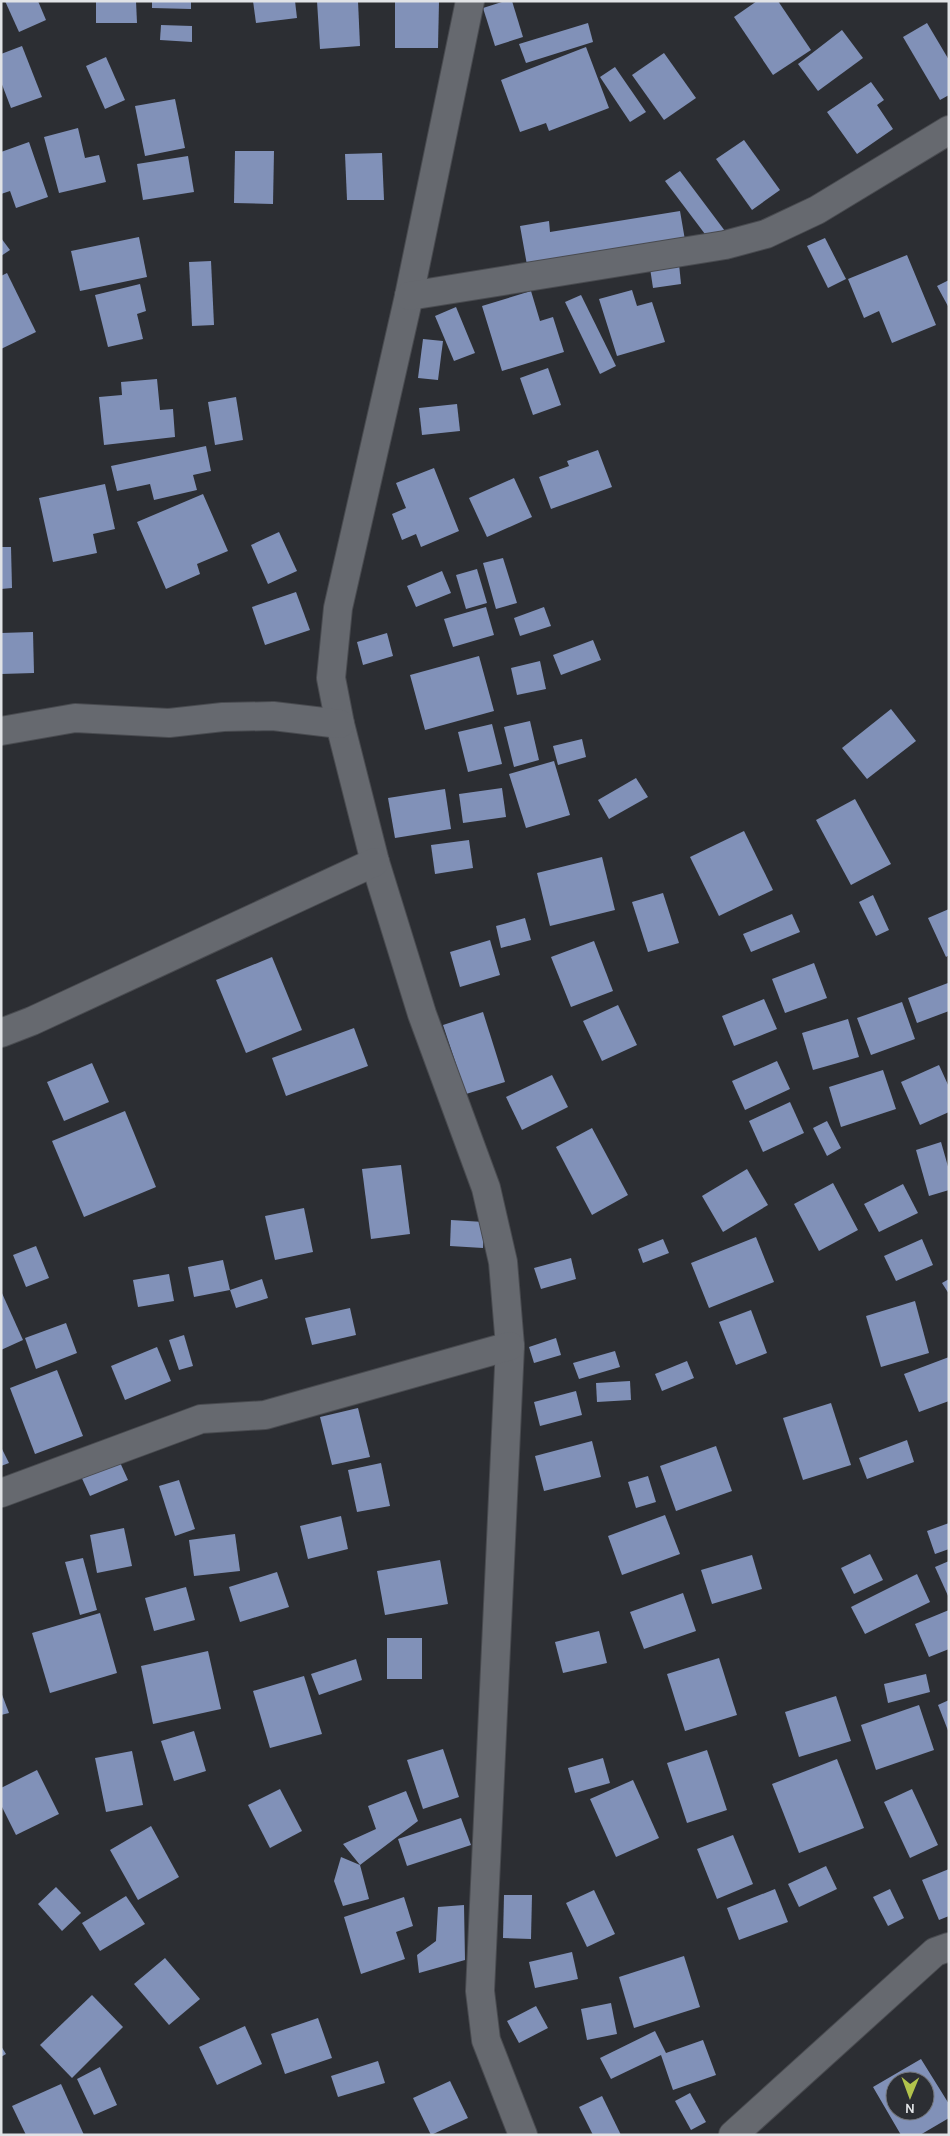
<svg xmlns="http://www.w3.org/2000/svg" width="950" height="2136" font-family="Karla,sans-serif">
	<rect width="100%" height="100%" fill="#2c2e33"/>
	<g fill="#8191b8" fill-rule="evenodd">
		<polygon points="5,1 38,1 46,20 19,32"/>
		<polygon points="96,1 136,1 137,23 96,23"/>
		<polygon points="152,1 191,1 191,9 152,8"/>
		<polygon points="253,1 295,1 297,18 256,23"/>
		<polygon points="317,1 358,1 360,46 320,49"/>
		<polygon points="395,1 439,1 438,48 395,48"/>
		<polygon points="505,1 512,1 523,37 495,46 483,8"/>
		<polygon points="757,1 778,1 811,50 773,75 734,17"/>
		<polygon points="588,23 593,42 526,63 519,44"/>
		<polygon points="927,23 949,60 949,95 940,100 903,37"/>
		<polygon points="161,25 192,26 192,42 160,40"/>
		<polygon points="842,30 863,58 818,91 798,64"/>
		<polygon points="22,46 42,97 11,108 1,82 1,54"/>
		<polygon points="586,47 609,108 549,131 546,123 520,132 501,80"/>
		<polygon points="664,53 696,98 664,120 632,75"/>
		<polygon points="106,57 125,100 105,109 86,66"/>
		<polygon points="615,67 646,112 630,122 600,77"/>
		<polygon points="871,82 884,100 877,105 893,129 857,154 827,112"/>
		<polygon points="175,99 185,148 145,156 135,106"/>
		<polygon points="78,128 85,158 99,155 106,182 59,193 44,137"/>
		<polygon points="744,140 780,190 752,210 716,159"/>
		<polygon points="29,142 48,197 16,208 10,191 1,194 1,152"/>
		<polygon points="235,151 274,151 273,204 234,203"/>
		<polygon points="382,153 384,200 347,200 345,154"/>
		<polygon points="188,156 194,192 143,200 137,164"/>
		<polygon points="680,171 725,231 711,242 665,181"/>
		<polygon points="680,211 685,240 527,265 520,226 549,221 550,232"/>
		<polygon points="139,237 147,277 80,291 71,251"/>
		<polygon points="1,238 10,250 1,256"/>
		<polygon points="825,238 846,279 828,288 807,246"/>
		<polygon points="907,255 936,325 892,343 879,311 864,318 848,279"/>
		<polygon points="211,261 214,325 192,326 189,262"/>
		<polygon points="679,264 681,284 653,288 650,268"/>
		<polygon points="7,273 36,332 1,349 1,276"/>
		<polygon points="949,280 949,308 937,286"/>
		<polygon points="140,284 146,311 137,314 143,339 108,347 95,295"/>
		<polygon points="632,290 637,306 652,302 665,342 617,356 599,299"/>
		<polygon points="531,291 540,321 553,317 564,352 502,371 482,306"/>
		<polygon points="581,295 616,366 600,374 565,302"/>
		<polygon points="456,307 475,353 454,361 435,316"/>
		<polygon points="423,339 443,341 438,380 418,378"/>
		<polygon points="548,368 561,405 533,415 520,378"/>
		<polygon points="157,379 160,410 173,409 175,437 104,445 99,397 122,395 121,382"/>
		<polygon points="236,397 243,440 215,445 208,402"/>
		<polygon points="457,404 460,431 422,435 419,408"/>
		<polygon points="206,446 211,471 193,475 197,490 154,500 150,484 117,491 111,466"/>
		<polygon points="598,450 612,487 551,509 539,477 569,466 567,461"/>
		<polygon points="434,468 459,531 421,547 416,534 402,540 392,514 406,508 396,483"/>
		<polygon points="514,478 532,517 487,537 469,498"/>
		<polygon points="105,484 115,529 93,534 97,553 53,562 39,498"/>
		<polygon points="203,494 228,551 197,564 200,574 166,589 137,522"/>
		<polygon points="279,532 297,571 268,584 251,545"/>
		<polygon points="1,547 11,547 12,588 1,589"/>
		<polygon points="503,558 517,603 496,609 483,563"/>
		<polygon points="477,569 487,603 466,609 456,575"/>
		<polygon points="442,571 451,593 416,607 407,586"/>
		<polygon points="296,592 310,630 265,645 252,607"/>
		<polygon points="486,607 494,635 453,647 444,619"/>
		<polygon points="544,607 551,626 520,636 514,618"/>
		<polygon points="33,632 34,673 1,674 1,633"/>
		<polygon points="387,633 393,656 363,665 357,642"/>
		<polygon points="593,640 601,660 561,675 553,655"/>
		<polygon points="479,656 494,711 425,730 410,675"/>
		<polygon points="540,661 546,689 517,695 511,668"/>
		<polygon points="891,709 916,741 867,779 842,748"/>
		<polygon points="530,721 539,760 514,767 504,727"/>
		<polygon points="492,724 502,764 468,772 458,732"/>
		<polygon points="582,739 586,757 558,765 553,746"/>
		<polygon points="554,761 570,815 526,828 509,774"/>
		<polygon points="636,778 648,797 609,819 598,800"/>
		<polygon points="502,788 506,817 463,823 459,794"/>
		<polygon points="445,789 451,829 395,838 388,798"/>
		<polygon points="855,799 891,864 851,885 816,820"/>
		<polygon points="744,831 773,890 719,916 690,857"/>
		<polygon points="469,840 473,868 435,874 431,845"/>
		<polygon points="602,857 615,910 550,926 537,873"/>
		<polygon points="663,893 679,943 648,952 632,902"/>
		<polygon points="873,895 889,930 876,936 859,902"/>
		<polygon points="949,909 949,955 946,957 928,918"/>
		<polygon points="792,914 800,932 751,952 743,934"/>
		<polygon points="525,918 531,940 501,948 496,926"/>
		<polygon points="490,940 500,975 460,987 450,952"/>
		<polygon points="594,941 613,991 571,1007 551,957"/>
		<polygon points="272,957 302,1030 246,1053 216,980"/>
		<polygon points="814,963 827,998 785,1013 772,979"/>
		<polygon points="948,983 949,1011 917,1023 908,998"/>
		<polygon points="764,999 777,1029 734,1046 722,1016"/>
		<polygon points="902,1002 915,1039 871,1055 857,1018"/>
		<polygon points="618,1005 637,1045 602,1061 583,1021"/>
		<polygon points="483,1012 505,1082 466,1094 443,1025"/>
		<polygon points="848,1019 859,1057 813,1070 802,1033"/>
		<polygon points="354,1028 368,1066 286,1096 272,1058"/>
		<polygon points="777,1061 790,1089 745,1110 732,1081"/>
		<polygon points="92,1063 109,1102 64,1121 47,1082"/>
		<polygon points="939,1065 949,1087 949,1112 920,1125 901,1082"/>
		<polygon points="883,1070 896,1109 841,1127 829,1087"/>
		<polygon points="552,1075 568,1107 522,1130 506,1097"/>
		<polygon points="790,1102 804,1133 763,1152 749,1121"/>
		<polygon points="125,1111 156,1187 84,1217 52,1141"/>
		<polygon points="827,1121 841,1148 827,1156 813,1128"/>
		<polygon points="592,1128 628,1195 592,1215 556,1147"/>
		<polygon points="941,1142 949,1170 949,1190 929,1196 916,1150"/>
		<polygon points="401,1165 410,1234 371,1239 362,1169"/>
		<polygon points="747,1169 768,1205 723,1232 702,1196"/>
		<polygon points="833,1183 858,1230 819,1251 794,1204"/>
		<polygon points="903,1184 918,1213 879,1232 864,1204"/>
		<polygon points="304,1208 313,1252 275,1260 265,1216"/>
		<polygon points="451,1220 484,1222 483,1248 450,1246"/>
		<polygon points="756,1237 774,1282 709,1308 691,1263"/>
		<polygon points="663,1239 669,1253 643,1263 638,1249"/>
		<polygon points="922,1239 933,1265 896,1281 884,1256"/>
		<polygon points="36,1246 49,1278 26,1287 13,1255"/>
		<polygon points="571,1258 576,1279 541,1289 534,1268"/>
		<polygon points="223,1260 230,1290 262,1279 268,1298 236,1308 230,1290 194,1297 188,1267"/>
		<polygon points="169,1274 174,1301 138,1307 133,1280"/>
		<polygon points="949,1279 949,1294 942,1283"/>
		<polygon points="1,1291 23,1340 1,1350"/>
		<polygon points="915,1301 929,1353 881,1367 866,1316"/>
		<polygon points="350,1308 356,1335 312,1345 305,1318"/>
		<polygon points="751,1310 767,1353 736,1365 719,1322"/>
		<polygon points="66,1323 77,1353 36,1369 25,1338"/>
		<polygon points="184,1335 193,1366 179,1370 169,1340"/>
		<polygon points="556,1338 561,1355 534,1363 529,1347"/>
		<polygon points="157,1347 171,1381 125,1400 111,1366"/>
		<polygon points="615,1351 620,1367 579,1379 573,1363"/>
		<polygon points="949,1357 949,1401 919,1412 904,1374"/>
		<polygon points="687,1361 694,1378 662,1391 655,1374"/>
		<polygon points="57,1370 83,1436 35,1454 10,1388"/>
		<polygon points="630,1381 631,1400 597,1402 596,1383"/>
		<polygon points="576,1391 582,1415 540,1426 534,1402"/>
		<polygon points="831,1403 851,1465 803,1480 783,1418"/>
		<polygon points="358,1408 370,1457 332,1465 320,1417"/>
		<polygon points="907,1440 914,1462 867,1479 859,1458"/>
		<polygon points="592,1441 601,1477 544,1491 535,1456"/>
		<polygon points="716,1446 732,1491 676,1511 660,1466"/>
		<polygon points="1,1447 9,1463 1,1466"/>
		<polygon points="118,1458 128,1480 90,1496 80,1474"/>
		<polygon points="381,1463 390,1506 357,1512 348,1470"/>
		<polygon points="648,1476 656,1502 636,1508 628,1482"/>
		<polygon points="179,1480 195,1529 175,1536 159,1486"/>
		<polygon points="665,1515 680,1554 622,1575 608,1536"/>
		<polygon points="341,1516 348,1549 308,1559 300,1526"/>
		<polygon points="949,1523 949,1549 935,1554 927,1531"/>
		<polygon points="124,1528 132,1566 97,1573 90,1535"/>
		<polygon points="235,1534 240,1571 194,1576 189,1540"/>
		<polygon points="870,1554 883,1580 854,1594 841,1568"/>
		<polygon points="752,1555 762,1589 712,1604 701,1570"/>
		<polygon points="83,1558 97,1610 80,1615 65,1562"/>
		<polygon points="440,1560 448,1604 385,1615 377,1571"/>
		<polygon points="949,1561 949,1598 935,1567"/>
		<polygon points="277,1572 289,1607 240,1622 229,1587"/>
		<polygon points="917,1574 930,1602 865,1634 851,1607"/>
		<polygon points="186,1587 195,1620 154,1631 145,1598"/>
		<polygon points="683,1593 696,1631 644,1649 630,1612"/>
		<polygon points="949,1610 949,1649 929,1657 915,1624"/>
		<polygon points="100,1613 117,1673 50,1693 32,1633"/>
		<polygon points="599,1631 607,1663 563,1673 555,1642"/>
		<rect x="387" y="1638" width="35" height="41"/>
		<polygon points="208,1651 221,1709 153,1724 141,1666"/>
		<polygon points="719,1658 737,1715 685,1731 667,1674"/>
		<polygon points="356,1659 362,1680 319,1695 311,1674"/>
		<polygon points="926,1674 930,1692 888,1703 884,1684"/>
		<polygon points="304,1676 322,1734 270,1748 253,1691"/>
		<polygon points="1,1692 9,1713 1,1715"/>
		<polygon points="836,1696 851,1741 799,1757 785,1712"/>
		<polygon points="949,1700 949,1733 938,1705"/>
		<polygon points="919,1705 934,1750 876,1770 861,1725"/>
		<polygon points="194,1731 206,1771 174,1781 161,1741"/>
		<polygon points="443,1749 459,1797 423,1809 407,1760"/>
		<polygon points="707,1750 727,1810 687,1823 667,1763"/>
		<polygon points="132,1751 143,1805 106,1812 95,1758"/>
		<polygon points="603,1758 610,1783 575,1793 568,1768"/>
		<polygon points="837,1759 864,1828 799,1853 772,1784"/>
		<polygon points="37,1770 59,1814 16,1835 1,1805 1,1788"/>
		<polygon points="633,1780 659,1838 616,1857 590,1799"/>
		<polygon points="280,1789 302,1831 270,1848 248,1805"/>
		<polygon points="912,1789 938,1845 910,1858 884,1802"/>
		<polygon points="406,1791 418,1821 360,1865 343,1844 376,1829 368,1806"/>
		<polygon points="461,1818 471,1845 407,1866 398,1839"/>
		<polygon points="151,1826 179,1877 138,1900 110,1850"/>
		<polygon points="733,1835 753,1884 717,1899 697,1849"/>
		<polygon points="341,1857 360,1865 369,1899 343,1906 334,1881"/>
		<polygon points="826,1866 837,1889 799,1907 788,1884"/>
		<polygon points="949,1869 949,1916 939,1920 922,1880"/>
		<polygon points="56,1887 81,1913 62,1931 38,1904"/>
		<polygon points="775,1889 788,1922 739,1940 727,1908"/>
		<polygon points="890,1889 904,1918 888,1926 873,1897"/>
		<polygon points="594,1890 615,1934 587,1947 566,1903"/>
		<polygon points="504,1895 532,1895 531,1939 503,1938"/>
		<polygon points="126,1896 145,1924 100,1951 82,1923"/>
		<polygon points="404,1897 413,1926 396,1932 405,1959 361,1974 344,1917"/>
		<polygon points="464,1905 465,1960 419,1973 417,1955 436,1941 438,1907"/>
		<polygon points="572,1952 578,1979 535,1988 529,1962"/>
		<polygon points="684,1956 700,2007 634,2028 619,1977"/>
		<polygon points="165,1958 200,1999 169,2025 134,1984"/>
		<polygon points="92,1995 123,2027 72,2078 40,2045"/>
		<polygon points="611,2003 617,2034 587,2040 581,2009"/>
		<polygon points="536,2006 548,2028 519,2043 507,2021"/>
		<polygon points="318,2018 332,2058 285,2074 271,2034"/>
		<polygon points="245,2026 262,2064 217,2085 199,2047"/>
		<polygon points="655,2031 666,2053 703,2040 716,2075 673,2090 661,2055 611,2079 600,2058"/>
		<polygon points="1,2046 6,2054 1,2057"/>
		<path d="M 921,2059 L 949,2104 L 949,2118 L 920,2135 L 901,2135 L 873,2087 ZM 895,2081 L 925,2081 L 925,2111 L 895,2111 Z"/>
		<polygon points="378,2061 385,2083 338,2097 331,2076"/>
		<polygon points="100,2067 117,2105 94,2115 77,2079"/>
		<polygon points="450,2081 468,2118 431,2135 413,2098"/>
		<polygon points="61,2084 84,2135 26,2135 12,2106"/>
		<polygon points="690,2093 706,2122 691,2130 675,2101"/>
		<polygon points="602,2096 621,2135 593,2135 579,2107"/>
	</g>
	<g fill="none" stroke-linecap="round" stroke-linejoin="round">
		<defs>
			<g id="minor">
				<polyline points="470,1 409,296 338,608 331,678 340,724 375,862 422,1014 486,1188 503,1262 510,1346 480,1991 486,2040 523,2135"/>
				<polyline points="409,296 725,245 766,234 817,210 949,130"/>
				<polyline points="1,731 75,718 169,723 223,717 273,716 340,724"/>
				<polyline points="1,1033 32,1021 375,862"/>
				<polyline points="1,1493 201,1419 265,1415 510,1346"/>
				<polyline points="733,2135 935,1952 949,1947"/>
			</g>
		</defs>
		<use href="#minor" stroke="#494b50" stroke-width="30"/>
		<use href="#minor" stroke="#66696f" stroke-width="28"/>
	</g>
	<rect width="950" height="2136" fill="none" stroke="#e1e3e6" stroke-width="5"/>
	<g transform="translate(910 2096) rotate(181)"><circle r="24" fill="#2c2e33" stroke="#74767b"/>
	<path d="M0-4L9 19L0 12L-9 19Z" fill="#b2c34c"/>
	<text y="-8" font-size="14" font-weight="bold" text-anchor="middle" fill="#e1e3e6">N</text>
	</g>
</svg>
